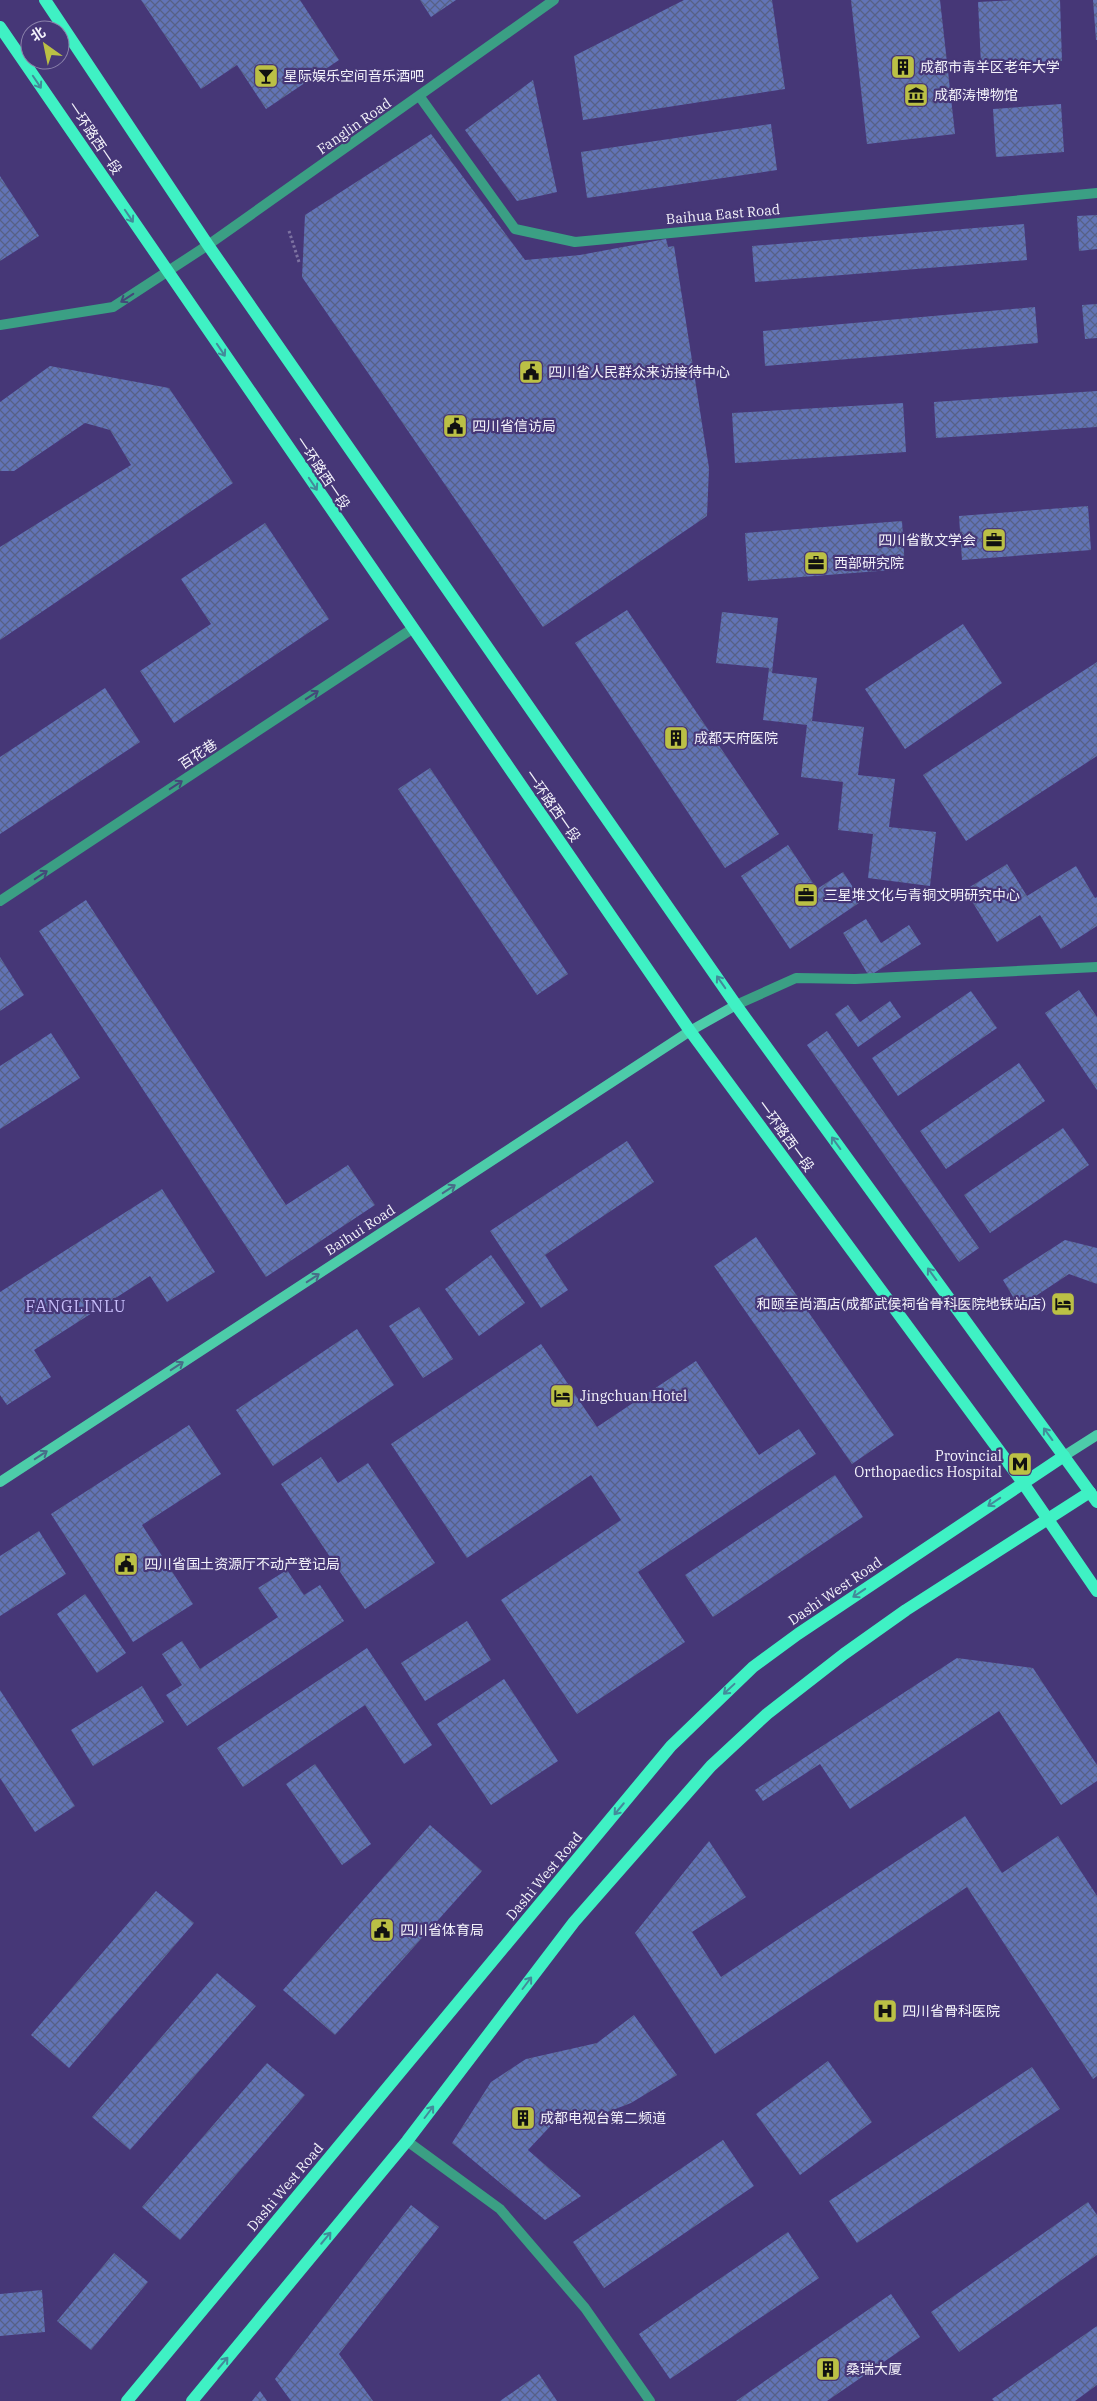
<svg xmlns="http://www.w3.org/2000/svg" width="1097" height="2401" font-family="'IBM Plex Serif','Noto Sans SC',serif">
	<defs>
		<pattern id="building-cross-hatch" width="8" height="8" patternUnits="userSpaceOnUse" patternTransform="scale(1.25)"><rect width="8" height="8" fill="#6274b6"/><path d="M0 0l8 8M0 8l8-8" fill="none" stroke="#576186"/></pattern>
	</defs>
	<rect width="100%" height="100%" fill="#463777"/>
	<g fill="url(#building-cross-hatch)">
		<polygon points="141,0 300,0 339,60 266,109 237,65 201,89"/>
		<polygon points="420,0 456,0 431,17"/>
		<polygon points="684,0 772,0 785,89 583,120 574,56"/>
		<polygon points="851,0 940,0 955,134 867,144"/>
		<polygon points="1016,0 1060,0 1062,61 981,64 978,2"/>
		<polygon points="1093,0 1097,0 1097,40 1096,40"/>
		<polygon points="533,80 557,192 517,201 465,130"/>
		<polygon points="1061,104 1064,152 996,157 993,109"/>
		<polygon points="771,124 777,170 587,198 581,152"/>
		<polygon points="431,134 525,260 580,255 666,239 668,247 674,246 709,468 707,516 543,627 302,277 305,215"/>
		<polygon points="0,176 39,236 0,261"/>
		<polygon points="1097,215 1097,249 1079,251 1077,216"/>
		<polygon points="1024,224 1027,260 755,282 752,246"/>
		<polygon points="1097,304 1097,338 1085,339 1082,305"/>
		<polygon points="1035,307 1038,343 765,366 763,331"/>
		<polygon points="50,366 169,388 233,483 0,640 0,547 131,465 110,430 85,423 14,471 0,471 0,402"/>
		<polygon points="1097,391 1097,427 936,438 934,402"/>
		<polygon points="903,403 906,452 735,463 732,413"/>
		<polygon points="1088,506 1091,550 962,560 959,516"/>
		<polygon points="902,521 905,569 748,581 745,533"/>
		<polygon points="265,523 329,619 174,723 140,671 211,624 181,579"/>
		<polygon points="627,610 779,834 725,868 575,643"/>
		<polygon points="722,612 778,618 772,673 817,678 812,721 864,727 858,775 895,779 889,827 936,832 930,886 868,878 873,834 838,830 843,782 801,777 807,725 763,720 769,668 716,663"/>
		<polygon points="963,624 1002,683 905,749 865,689"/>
		<polygon points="1097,662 1097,756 966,841 923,775"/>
		<polygon points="105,688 140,742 0,834 0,757"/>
		<polygon points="430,768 568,974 537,995 398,789"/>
		<polygon points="788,845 817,889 843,872 862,901 790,949 741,876"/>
		<polygon points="1007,864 1027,896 1076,866 1095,898 1097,897 1097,926 1061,949 1040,915 997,942 965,890"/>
		<polygon points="86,900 286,1205 348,1165 375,1205 266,1277 39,931"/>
		<polygon points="866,919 881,943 909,925 921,944 869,976 843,933"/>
		<polygon points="0,957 24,995 0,1011"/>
		<polygon points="1079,990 1097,1017 1097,1090 1045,1013"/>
		<polygon points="971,991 997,1028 898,1096 872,1058"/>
		<polygon points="890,1001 901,1017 858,1047 835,1014 848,1005 860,1022"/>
		<polygon points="827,1031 979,1248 959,1262 807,1045"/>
		<polygon points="51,1033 80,1078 0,1129 0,1066"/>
		<polygon points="1019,1063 1045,1101 946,1169 920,1131"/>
		<polygon points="1063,1128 1089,1165 990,1233 964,1195"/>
		<polygon points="627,1141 654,1182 545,1255 568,1290 541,1308 490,1231"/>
		<polygon points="162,1189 215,1272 167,1302 150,1276 34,1350 51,1377 7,1405 0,1395 0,1292"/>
		<polygon points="756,1237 894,1435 852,1464 714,1266"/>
		<polygon points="1065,1240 1097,1248 1097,1284 1069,1274 1019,1307 1003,1280"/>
		<polygon points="491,1255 525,1303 479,1336 445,1289"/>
		<polygon points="419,1307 453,1359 423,1378 389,1326"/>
		<polygon points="357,1329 394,1385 273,1466 236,1410"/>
		<polygon points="541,1344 597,1427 696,1361 759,1455 799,1429 816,1454 638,1572 685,1642 577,1714 501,1600 621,1520 591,1475 467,1558 391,1444"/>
		<polygon points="189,1425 221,1474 142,1525 193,1604 133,1642 51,1514"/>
		<polygon points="321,1457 338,1483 368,1463 435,1563 365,1609 281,1484"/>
		<polygon points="835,1475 863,1517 713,1617 685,1575"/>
		<polygon points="39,1531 66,1574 0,1616 0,1556"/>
		<polygon points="287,1570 304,1595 320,1585 344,1621 187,1726 166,1695 182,1685 162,1654 182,1641 200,1669 278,1617 258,1588"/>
		<polygon points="85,1594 126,1653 97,1673 57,1614"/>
		<polygon points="467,1621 491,1660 425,1701 401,1663"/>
		<polygon points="367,1648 432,1745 404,1764 365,1705 243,1787 217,1748"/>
		<polygon points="957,1658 1033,1668 1097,1765 1097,1781 1061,1805 999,1711 850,1809 820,1764 763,1801 755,1790"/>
		<polygon points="504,1679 558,1761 491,1805 437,1724"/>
		<polygon points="142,1686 164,1722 93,1766 71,1730"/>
		<polygon points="0,1690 75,1806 35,1832 0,1778"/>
		<polygon points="315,1764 371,1844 342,1865 286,1784"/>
		<polygon points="965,1816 1002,1873 1058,1836 1097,1896 1097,2076 1093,2079 967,1887 715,2054 635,1933 709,1841 746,1897 692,1932 721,1977"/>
		<polygon points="430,1825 482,1871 335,2035 283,1990"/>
		<polygon points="156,1891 194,1923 69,2068 31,2035"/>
		<polygon points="217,1973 256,2006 130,2150 92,2117"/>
		<polygon points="634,2015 677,2075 631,2103 597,2116 557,2119 528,2150 581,2196 545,2220 452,2143 491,2082 526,2059 597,2043"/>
		<polygon points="828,2061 872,2122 800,2175 756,2114"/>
		<polygon points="267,2063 305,2095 180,2240 142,2207"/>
		<polygon points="1032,2067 1060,2109 857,2243 829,2201"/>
		<polygon points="723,2140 754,2186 604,2288 573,2242"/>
		<polygon points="1088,2202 1097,2215 1097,2255 959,2352 931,2312"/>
		<polygon points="411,2205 439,2227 339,2354 373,2401 291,2401 275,2379"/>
		<polygon points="788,2232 819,2278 670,2379 639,2334"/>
		<polygon points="114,2253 148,2282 91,2350 57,2321"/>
		<polygon points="42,2290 45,2332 0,2336 0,2294"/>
		<polygon points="891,2294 920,2337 827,2401 736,2401"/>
		<polygon points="1097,2326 1097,2385 1075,2401 994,2401 992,2399"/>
		<polygon points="539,2374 557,2401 500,2401"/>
		<polygon points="260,2391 267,2401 252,2401"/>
	</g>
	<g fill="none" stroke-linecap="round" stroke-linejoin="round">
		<polyline stroke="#7d72a1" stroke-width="3" stroke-dasharray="2.5 2.5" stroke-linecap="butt" points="289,231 299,262"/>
		<g stroke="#3b9f84" stroke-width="10">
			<polyline points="420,97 515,229 575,242 1097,193"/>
			<polyline points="0,325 113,307 208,245 554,0"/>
			<polyline points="0,901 412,629"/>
			<polyline points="736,1005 796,978 855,979 1097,967"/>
			<polyline points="407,2141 500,2209 585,2308 650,2401"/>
		</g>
		<g stroke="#4dcca9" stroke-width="10">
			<polyline points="1064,1456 1097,1435"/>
			<polyline points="0,1482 690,1031 736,1005"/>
		</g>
		<g stroke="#3ff1c4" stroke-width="12">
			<polyline points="45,0 208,245 736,1005 1097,1502"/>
			<polyline points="0,27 690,1031 1023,1483 1097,1591"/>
			<polyline points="127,2401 671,1746 753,1667 798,1634 1064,1456"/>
			<polyline points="192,2401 407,2141 574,1922 711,1766 767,1714 844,1654 906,1610 1090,1492"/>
		</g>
	</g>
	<defs><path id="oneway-shaft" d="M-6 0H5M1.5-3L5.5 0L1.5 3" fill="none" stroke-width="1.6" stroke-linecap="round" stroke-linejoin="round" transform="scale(1.25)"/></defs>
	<g stroke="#438b9a">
		<use href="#oneway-shaft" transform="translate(37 82) rotate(56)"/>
		<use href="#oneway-shaft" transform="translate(129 216) rotate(56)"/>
		<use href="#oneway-shaft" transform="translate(221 350) rotate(56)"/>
		<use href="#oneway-shaft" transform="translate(313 484) rotate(56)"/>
		<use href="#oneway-shaft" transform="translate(721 982) rotate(-125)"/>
		<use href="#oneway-shaft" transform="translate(836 1143) rotate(-126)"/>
		<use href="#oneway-shaft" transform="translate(932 1274) rotate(-126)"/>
		<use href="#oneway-shaft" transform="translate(1048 1434) rotate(-126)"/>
		<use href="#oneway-shaft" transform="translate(994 1502) rotate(146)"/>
		<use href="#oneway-shaft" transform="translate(859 1593) rotate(146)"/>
		<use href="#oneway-shaft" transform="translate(729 1689) rotate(137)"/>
		<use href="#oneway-shaft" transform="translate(619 1809) rotate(130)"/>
		<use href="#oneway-shaft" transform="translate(527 1983) rotate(-53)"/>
		<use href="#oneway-shaft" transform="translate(429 2112) rotate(-53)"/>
		<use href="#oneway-shaft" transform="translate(326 2238) rotate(-50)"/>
		<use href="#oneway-shaft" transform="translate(223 2363) rotate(-50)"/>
	</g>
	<g stroke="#444779">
		<use href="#oneway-shaft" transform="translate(127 298) rotate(147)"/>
		<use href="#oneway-shaft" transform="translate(312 695) rotate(-33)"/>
		<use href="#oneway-shaft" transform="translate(176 785) rotate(-33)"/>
		<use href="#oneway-shaft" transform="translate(41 875) rotate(-33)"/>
	</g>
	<g stroke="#486b88">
		<use href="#oneway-shaft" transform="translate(449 1189) rotate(-33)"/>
		<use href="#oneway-shaft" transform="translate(313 1278) rotate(-33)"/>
		<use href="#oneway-shaft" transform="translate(177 1366) rotate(-33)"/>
		<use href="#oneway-shaft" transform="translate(41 1455) rotate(-33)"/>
	</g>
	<defs>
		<symbol id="building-square" viewBox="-11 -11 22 22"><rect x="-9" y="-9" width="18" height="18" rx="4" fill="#bbc045" stroke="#463777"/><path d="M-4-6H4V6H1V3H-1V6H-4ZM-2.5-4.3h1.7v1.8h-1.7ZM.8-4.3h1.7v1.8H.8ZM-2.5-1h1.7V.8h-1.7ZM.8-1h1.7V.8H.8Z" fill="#111"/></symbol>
		<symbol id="bar-square" viewBox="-11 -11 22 22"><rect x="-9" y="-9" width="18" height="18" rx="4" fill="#bbc045" stroke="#463777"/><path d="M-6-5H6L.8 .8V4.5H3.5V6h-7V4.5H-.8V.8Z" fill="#111"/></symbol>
		<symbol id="museum-square" viewBox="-11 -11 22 22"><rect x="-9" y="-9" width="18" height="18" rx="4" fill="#bbc045" stroke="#463777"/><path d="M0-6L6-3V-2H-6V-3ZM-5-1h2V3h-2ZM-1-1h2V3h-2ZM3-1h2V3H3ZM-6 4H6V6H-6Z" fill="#111"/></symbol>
		<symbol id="civic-square" viewBox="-11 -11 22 22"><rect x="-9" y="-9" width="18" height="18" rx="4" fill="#bbc045" stroke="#463777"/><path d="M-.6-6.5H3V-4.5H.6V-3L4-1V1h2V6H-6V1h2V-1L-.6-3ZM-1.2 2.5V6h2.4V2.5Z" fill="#111"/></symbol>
		<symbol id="office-square" viewBox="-11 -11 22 22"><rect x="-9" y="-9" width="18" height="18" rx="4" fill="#bbc045" stroke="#463777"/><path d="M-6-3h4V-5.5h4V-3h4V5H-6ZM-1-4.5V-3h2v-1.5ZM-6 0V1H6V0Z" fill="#111"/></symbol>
		<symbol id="hotel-square" viewBox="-11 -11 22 22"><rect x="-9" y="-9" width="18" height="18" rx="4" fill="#bbc045" stroke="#463777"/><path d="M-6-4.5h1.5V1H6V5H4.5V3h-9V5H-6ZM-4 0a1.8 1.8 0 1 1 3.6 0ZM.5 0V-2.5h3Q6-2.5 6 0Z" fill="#111"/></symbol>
		<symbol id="metro-square" viewBox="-11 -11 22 22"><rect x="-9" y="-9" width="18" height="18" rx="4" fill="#bbc045" stroke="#463777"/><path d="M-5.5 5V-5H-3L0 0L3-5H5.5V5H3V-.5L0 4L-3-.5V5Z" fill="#111"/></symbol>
		<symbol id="hospital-square" viewBox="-11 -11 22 22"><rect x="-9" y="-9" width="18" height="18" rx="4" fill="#bbc045" stroke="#463777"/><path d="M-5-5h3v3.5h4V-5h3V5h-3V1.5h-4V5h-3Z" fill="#111"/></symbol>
	</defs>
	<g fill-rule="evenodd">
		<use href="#building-square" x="889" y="53" width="28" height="28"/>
		<use href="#bar-square" x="252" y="62" width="28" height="28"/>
		<use href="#museum-square" x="902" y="81" width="28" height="28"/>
		<use href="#civic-square" x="517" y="358" width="28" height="28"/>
		<use href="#civic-square" x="441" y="412" width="28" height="28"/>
		<use href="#office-square" x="980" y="526" width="28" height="28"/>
		<use href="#office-square" x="802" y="549" width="28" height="28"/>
		<use href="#building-square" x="662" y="724" width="28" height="28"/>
		<use href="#office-square" x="792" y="881" width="28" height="28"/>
		<use href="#hotel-square" x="1049" y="1290" width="28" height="28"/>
		<use href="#hotel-square" x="548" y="1382" width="28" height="28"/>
		<use href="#metro-square" x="1006" y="1450" width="28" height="28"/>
		<use href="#civic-square" x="112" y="1550" width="28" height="28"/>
		<use href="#civic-square" x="368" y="1916" width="28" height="28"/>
		<use href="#hospital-square" x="871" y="1997" width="28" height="28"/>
		<use href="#building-square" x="509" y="2104" width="28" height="28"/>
		<use href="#building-square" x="814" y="2355" width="28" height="28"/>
	</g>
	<g text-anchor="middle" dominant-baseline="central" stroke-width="4.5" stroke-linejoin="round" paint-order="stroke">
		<g font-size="14" fill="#f3f2fa" stroke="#463777" text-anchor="start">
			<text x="920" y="67">成都市青羊区老年大学</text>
			<text x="284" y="76">星际娱乐空间音乐酒吧</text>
			<text x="934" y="95">成都涛博物馆</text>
			<text x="548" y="372">四川省人民群众来访接待中心</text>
			<text x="472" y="426">四川省信访局</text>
			<text x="976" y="540" text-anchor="end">四川省散文学会</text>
			<text x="834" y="563">西部研究院</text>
			<text x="694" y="738">成都天府医院</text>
			<text x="824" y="895">三星堆文化与青铜文明研究中心</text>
			<text x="1046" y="1304" text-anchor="end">和颐至尚酒店(成都武侯祠省骨科医院地铁站店)</text>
			<text x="580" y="1396">Jingchuan Hotel</text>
			<text x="1002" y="1456" text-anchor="end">Provincial<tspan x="1002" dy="16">Orthopaedics Hospital</tspan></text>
			<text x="144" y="1564">四川省国土资源厅不动产登记局</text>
			<text x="400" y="1930">四川省体育局</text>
			<text x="902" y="2011">四川省骨科医院</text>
			<text x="540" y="2118">成都电视台第二频道</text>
			<text x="846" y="2369">桑瑞大厦</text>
		</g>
		<g font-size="14" fill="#f3f2fa" stroke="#463777">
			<text transform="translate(354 126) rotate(-35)">Fanglin Road</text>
			<text transform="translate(95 138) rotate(56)">一环路西一段</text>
			<text transform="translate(723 214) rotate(-5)">Baihua East Road</text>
			<text transform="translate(323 473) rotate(56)">一环路西一段</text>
			<text transform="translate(198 754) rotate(-33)">百花巷</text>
			<text transform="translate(553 806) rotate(55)">一环路西一段</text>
			<text transform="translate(786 1136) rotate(54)">一环路西一段</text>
			<text transform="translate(360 1230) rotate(-33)">Baihui Road</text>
			<text transform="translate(835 1591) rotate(-34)">Dashi West Road</text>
			<text transform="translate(544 1876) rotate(-50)">Dashi West Road</text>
			<text transform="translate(285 2187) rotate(-50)">Dashi West Road</text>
		</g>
		<g font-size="16" letter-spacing="1" fill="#c7bdf9" stroke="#463777">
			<text x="76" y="1306">FANGLINLU</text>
		</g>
	</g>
	<g transform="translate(45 45) rotate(327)"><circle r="24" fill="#463777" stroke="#8b82ab"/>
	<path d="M0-4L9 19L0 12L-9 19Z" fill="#bbc045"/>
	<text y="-8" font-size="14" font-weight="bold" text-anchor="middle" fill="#f3f2fa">北</text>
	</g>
</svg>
